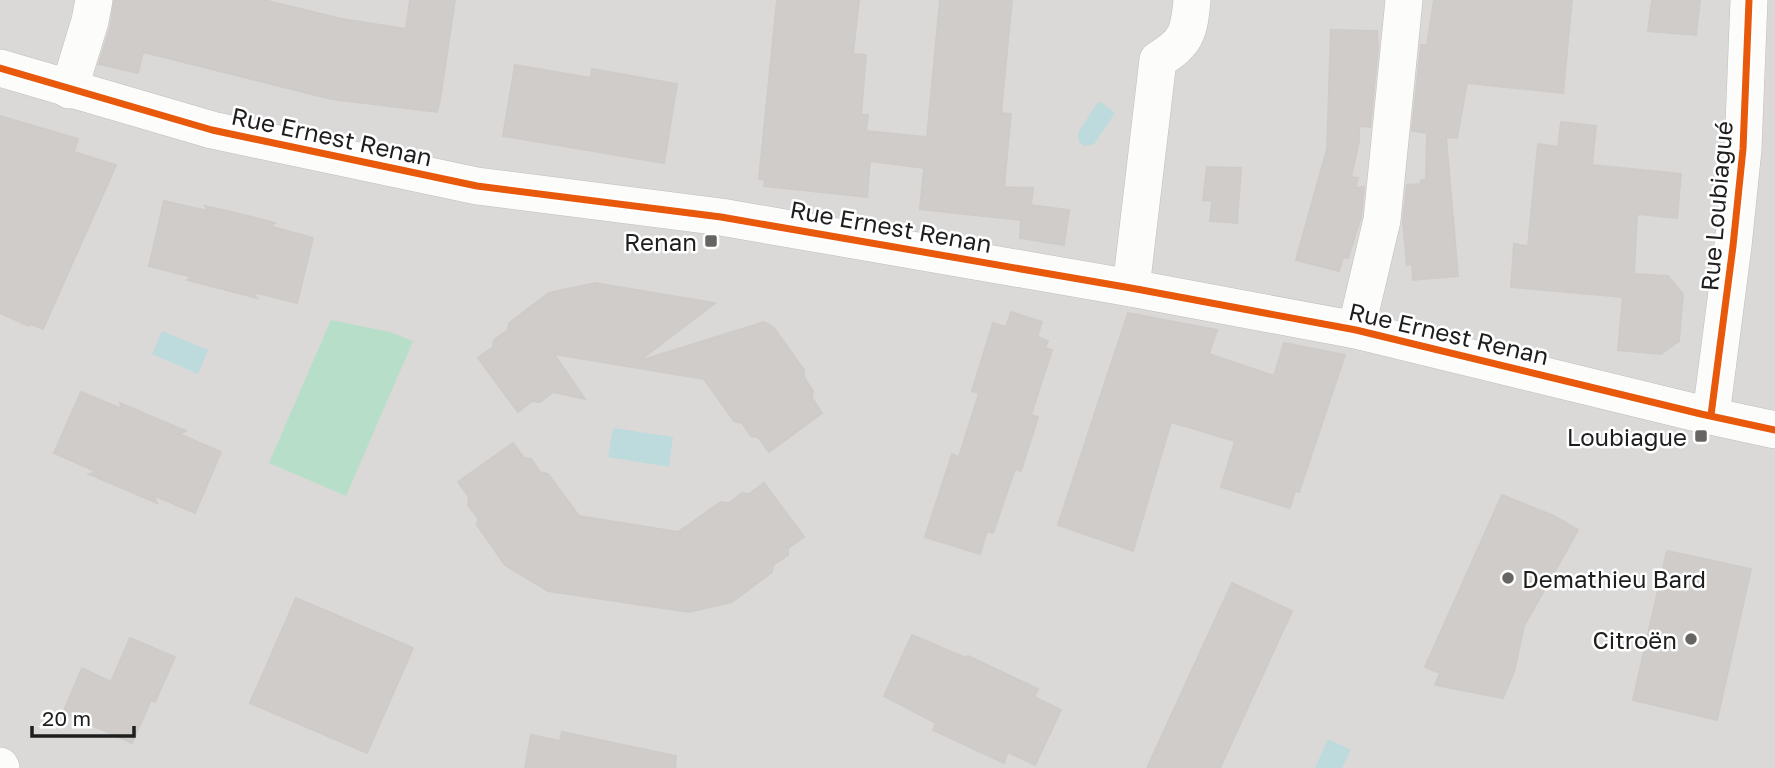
<svg xmlns="http://www.w3.org/2000/svg" width="1775" height="768" font-family="'Golos Text',sans-serif">
	<rect width="100%" height="100%" fill="#ece9e7"/>
	<rect fill="#dbd9d8" x="0" y="0" width="1775" height="768"/>
	<polygon fill="#b6dec8" points="331,320 390,332 413,341 346,496 269,463"/>
	<g fill="#bddadc">
		<polygon points="1101,102 1115,113 1094,144 1084,146 1079,142 1078,133 1097,103"/>
		<polygon points="162,331 208,350 198,374 152,354"/>
		<polygon points="613,428 673,437 669,467 608,457"/>
		<polygon points="1328,739 1351,750 1342,768 1315,768"/>
	</g>
	<g fill="#cfccca" stroke="#cfcbc8" stroke-width="2">
		<polygon points="114,0 264,0 342,19 406,29 410,0 455,0 440,100 437,112 331,99 143,52 138,73 99,64 111,25"/>
		<polygon points="777,0 859,0 853,54 866,55 861,115 868,115 866,131 927,137 940,0 1012,0 1001,113 1011,114 1004,187 1033,188 1031,205 1069,210 1064,245 1020,238 1021,220 920,209 924,168 870,161 867,197 764,186 765,180 759,179"/>
		<polygon points="1434,0 1572,0 1563,93 1467,83 1457,138 1446,137 1458,276 1413,280 1412,264 1407,265 1403,221 1407,185 1421,184 1421,180 1426,180 1427,133 1412,131 1421,45 1427,45"/>
		<polygon points="1652,0 1700,0 1696,35 1648,31"/>
		<polygon points="1331,30 1377,31 1378,48 1370,127 1359,126 1359,141 1351,177 1358,178 1355,188 1364,187 1361,217 1348,258 1343,257 1339,271 1296,260 1327,149"/>
		<polygon points="515,65 591,78 592,69 677,84 664,163 503,136"/>
		<polygon points="0,116 78,139 74,152 116,165 43,329 31,324 29,326 0,313"/>
		<polygon points="1561,122 1596,126 1592,165 1681,174 1677,218 1637,214 1634,274 1668,276 1683,294 1679,341 1661,354 1618,350 1623,297 1511,287 1514,244 1528,246 1538,144 1558,147"/>
		<polygon points="1207,167 1241,168 1237,223 1210,221 1212,201 1203,200"/>
		<polygon points="164,201 208,211 205,206 244,215 275,223 269,226 313,238 297,303 253,292 257,298 187,280 192,277 149,266"/>
		<polygon points="595,283 715,303 639,361 764,322 774,328 804,370 804,377 813,391 812,398 822,413 769,452 758,437 751,436 742,423 734,421 704,379 554,354 585,399 553,392 540,402 532,401 518,412 478,358 493,347 494,340 508,330 509,323 549,293"/>
		<polygon points="1011,312 1042,322 1037,337 1048,341 1045,348 1052,350 1031,415 1038,417 1021,471 1015,469 993,533 987,531 980,554 925,537 952,454 959,457 979,393 972,391 993,323 1006,327"/>
		<polygon points="1128,313 1217,330 1209,354 1274,376 1284,343 1345,355 1299,492 1295,491 1290,508 1221,487 1235,441 1171,422 1133,551 1058,525"/>
		<polygon points="81,392 122,409 120,403 186,431 179,434 221,452 195,513 153,495 157,503 89,474 97,472 54,453"/>
		<polygon points="513,443 524,458 531,459 540,472 548,474 579,516 678,532 721,502 729,503 742,493 749,494 764,483 804,537 788,548 788,555 773,565 772,572 732,602 689,612 548,591 505,565 477,525 478,518 468,505 469,497 458,482"/>
		<polygon points="1502,495 1554,516 1578,530 1524,626 1514,672 1503,698 1435,685 1440,673 1425,667"/>
		<polygon points="1667,551 1751,569 1717,720 1633,700"/>
		<polygon points="1232,583 1292,611 1220,768 1147,768"/>
		<polygon points="296,598 413,648 367,753 250,703"/>
		<polygon points="912,635 966,658 968,656 1038,689 1034,697 1061,710 1035,765 1008,752 1004,763 933,730 936,723 884,696"/>
		<polygon points="130,638 175,657 155,702 151,700 132,743 63,713 82,668 111,682"/>
		<polygon points="562,732 676,756 675,768 525,768 531,735 560,741"/>
	</g>
	<g fill="none" stroke-linecap="round" stroke-linejoin="round">
		<defs>
			<g id="minor">
				<polyline points="0,68 212,130 477,186 721,217 1131,288 1356,330 1701,414 1775,430"/>
				<polyline points="69,90 90,21 94,0"/>
				<path d="M 1131,288 L 1158,60 C 1187,42 1189,33 1192,0"/>
				<polyline points="1356,330 1382,220 1404,0"/>
				<polyline points="1711,415 1733,246 1743,149 1749,0"/>
				<polyline points="0,766 1,768"/>
			</g>
		</defs>
		<use href="#minor" stroke="#bfbebd" stroke-width="38"/>
		<use href="#minor" stroke="#fcfcfb" stroke-width="37"/>
		<defs>
			<g id="cycleway">
				<polyline points="0,68 212,130 477,186 721,217 1131,288 1356,330 1701,414 1775,430"/>
				<polyline points="1711,415 1733,246 1743,149 1749,0"/>
			</g>
		</defs>
		<use href="#cycleway" stroke="#fff" stroke-width="11"/>
		<use href="#cycleway" stroke="#e8590c" stroke-width="7"/>
	</g>
	<g fill="#666564" stroke="#fff" stroke-width="2.5">
		<rect x="704" y="234" width="14" height="14" rx="3.5"/>
		<rect x="1694" y="429" width="14" height="14" rx="3.5"/>
		<circle cx="1508" cy="578" r="7"/>
		<circle cx="1691" cy="639" r="7"/>
	</g>
	<g text-anchor="middle" dominant-baseline="central" stroke-width="5" stroke-linejoin="round" paint-order="stroke">
		<g font-size="24" fill="#1e1e1e" stroke="#fff">
			<text transform="translate(332 136) rotate(12)">Rue Ernest Renan</text>
			<text transform="translate(1716 206) rotate(-85)">Rue Loubiagué</text>
			<text transform="translate(891 226) rotate(10)">Rue Ernest Renan</text>
			<text transform="translate(1449 333) rotate(13)">Rue Ernest Renan</text>
		</g>
		<g font-size="24" fill="#1e1e1e" stroke="#fff" text-anchor="end">
			<text x="697" y="241">Renan</text>
			<text x="1687" y="436">Loubiague</text>
			<text x="1522" y="578" text-anchor="start">Demathieu Bard</text>
			<text x="1677" y="639">Citroën</text>
		</g>
	</g>
	<path d="M32 726v10h102v-10" fill="none" stroke="#1e1e1e" stroke-width="3.5"/>
	<text x="42" y="726" font-size="21" fill="#1e1e1e" stroke="#ffffff" stroke-width="5" paint-order="stroke">20 m</text>
</svg>
